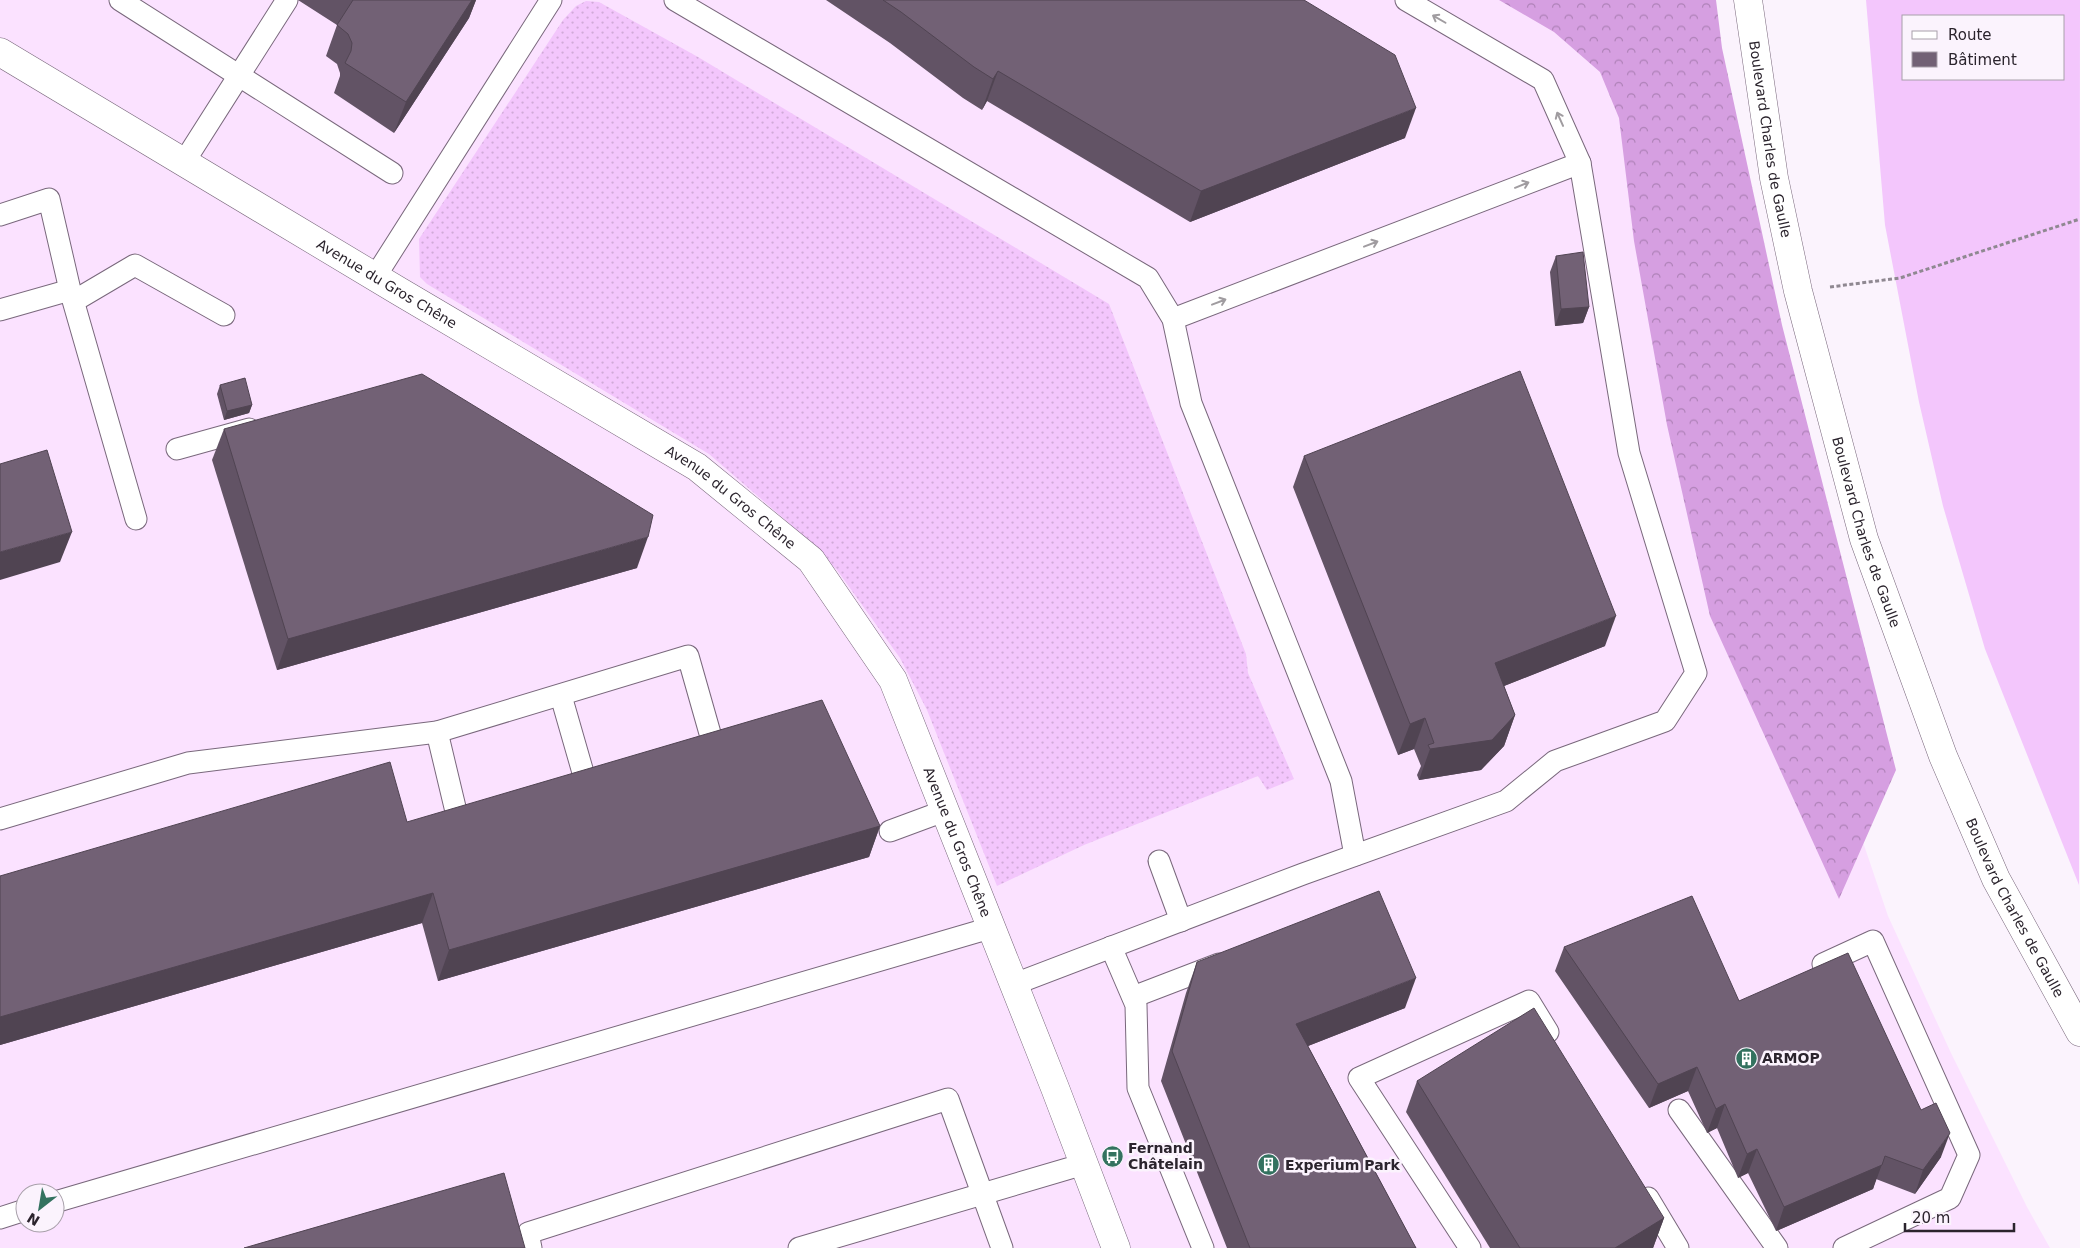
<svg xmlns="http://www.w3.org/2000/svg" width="2080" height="1248" font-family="'DejaVu Sans',sans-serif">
	<defs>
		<pattern id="grass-dots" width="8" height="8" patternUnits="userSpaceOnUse" patternTransform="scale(1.25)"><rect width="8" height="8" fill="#f3c6fc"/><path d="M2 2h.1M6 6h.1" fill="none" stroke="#d0aad8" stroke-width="1.8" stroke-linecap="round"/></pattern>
		<pattern id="forest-crowns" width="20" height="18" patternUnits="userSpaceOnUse" patternTransform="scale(1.25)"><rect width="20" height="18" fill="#d69fe1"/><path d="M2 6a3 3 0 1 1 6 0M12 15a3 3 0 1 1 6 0" fill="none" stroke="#ae81b7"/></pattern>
	</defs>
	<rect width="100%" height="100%" fill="#fbf3fd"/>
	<path fill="#fbe2ff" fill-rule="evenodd" d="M 0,0 L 1672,0 L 1822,721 L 1888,916 L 1951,1053 L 2027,1207 L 2050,1248 L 0,1248 ZM 25,1193 L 55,1193 L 55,1223 L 25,1223 Z"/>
	<polygon fill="url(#grass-dots)" points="586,1 599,2 698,57 1109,304 1246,654 1248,673 1294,779 1267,790 1258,776 1084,845 997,886 927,710 900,658 837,570 790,524 709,454 427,284 420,277 419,239 563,20 576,6"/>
	<polygon fill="url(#forest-crowns)" points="1499,0 1716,0 1722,48 1782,325 1896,770 1839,899 1710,616 1667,425 1634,241 1619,118 1600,72 1554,32"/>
	<path fill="#f3c6fc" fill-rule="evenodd" d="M 1866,0 L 2080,0 L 2079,885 L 1985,649 L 1943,506 L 1919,402 L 1885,225 ZM 2064,16 L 2064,79 L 1904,79 L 1904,16 Z"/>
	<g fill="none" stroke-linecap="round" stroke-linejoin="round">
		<defs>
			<g id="service">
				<polyline points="120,0 392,173"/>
				<polyline points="675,0 1148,278 1173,319 1191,403 1341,781 1355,855"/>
				<polyline points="184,162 287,0"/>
				<polyline points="0,215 49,199 70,290 136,519"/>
				<polyline points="375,277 551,0"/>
				<polyline points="74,301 135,265 224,315"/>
				<polyline points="0,310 70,290"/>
				<polyline points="1173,319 1580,163"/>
				<polyline points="177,449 249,429"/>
				<polyline points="561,696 586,783"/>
				<polyline points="437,732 459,824"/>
				<polyline points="0,819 188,763 437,732 688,656 715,751"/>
				<polyline points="890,831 944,811"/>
				<polyline points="1159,861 1181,921"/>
				<polyline points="1111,947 1136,1005 1138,1088 1203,1248"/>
				<polyline points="1823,964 1873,941 1969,1155 1950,1198 1844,1248"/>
				<polyline points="1012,985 1303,874 1506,801 1555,761 1665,721 1696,673 1629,453 1580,163 1543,80 1406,0"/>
				<polyline points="1133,997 1219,964"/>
				<polyline points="1679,1110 1777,1248"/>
				<polyline points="1648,1198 1678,1248"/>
				<polyline points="55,1202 990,928"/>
				<polyline points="0,1218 25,1210"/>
				<polyline points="531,1248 528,1233 948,1099 1002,1248"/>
				<polyline points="799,1248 1084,1164"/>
				<polyline points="1470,1248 1359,1078 1529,1001 1548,1032"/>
			</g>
			<g id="minor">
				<path id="s1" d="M 0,52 L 397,290 L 697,467 L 811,560 L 893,680 L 1055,1088 L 1116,1248"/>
			</g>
			<g id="tertiary">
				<path id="s2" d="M 1748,0 L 1774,178 L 1798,291 L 1864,539 L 1943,756 L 1996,879 L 2080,1032"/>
			</g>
		</defs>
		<use href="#service" stroke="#79687c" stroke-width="23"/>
		<use href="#minor" stroke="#79687c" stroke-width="29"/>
		<use href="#tertiary" stroke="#79687c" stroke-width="29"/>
		<polyline stroke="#8f8891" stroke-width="3" stroke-dasharray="4 2.5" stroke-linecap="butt" points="1830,287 1900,278 2080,219"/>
		<use href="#service" stroke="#fff" stroke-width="21"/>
		<use href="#minor" stroke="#fff" stroke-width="28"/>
		<use href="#tertiary" stroke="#fff" stroke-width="28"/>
	</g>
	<g fill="#625365">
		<polygon points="298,0 476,0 469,18 394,133 334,93 340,76 340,73 337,64 326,56 337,25"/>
		<polygon points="826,0 1304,0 1405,138 1190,222 987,101 982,110 963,98 890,43"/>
		<polygon points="1556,256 1589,307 1583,323 1555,326 1550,272"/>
		<polygon points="220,385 252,405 249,413 224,420 217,394"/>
		<polygon points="224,429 637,568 277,670 212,460"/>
		<polygon points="1304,456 1605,646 1504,686 1515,715 1504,746 1481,770 1419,780 1417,775 1421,766 1414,749 1398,755 1293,487"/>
		<polygon points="407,822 880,826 869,857 438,981 422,923 0,1045 0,876"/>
		<polygon points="1564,947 1739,1001 1941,1157 1915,1194 1876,1179 1873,1189 1776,1231 1748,1173 1738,1178 1717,1128 1707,1133 1688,1091 1649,1108 1555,971"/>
		<polygon points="1197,962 1405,1008 1308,1046 1416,1248 1227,1248 1161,1081 1186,993"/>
		<polygon points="1417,1081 1664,1218 1653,1248 1490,1248 1406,1112"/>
	</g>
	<g fill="#504452">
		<polygon points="472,0 476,0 469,18 394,133 406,102"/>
		<polygon points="998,71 987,101 982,110 993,79"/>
		<polygon points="1416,108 1405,138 1190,222 1201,191"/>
		<polygon points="1589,307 1583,323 1555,326 1561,309"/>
		<polygon points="252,405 249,413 224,420 227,411"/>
		<polygon points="72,532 60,562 0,580 0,552"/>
		<polygon points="648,537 637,568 277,670 288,639"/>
		<polygon points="1616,616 1605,646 1484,694 1495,663"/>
		<polygon points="1515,715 1504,746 1481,770 1419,780 1430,749"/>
		<polygon points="1425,718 1414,749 1398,755 1410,724"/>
		<polygon points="880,826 869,857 438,981 449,950"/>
		<polygon points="433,893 422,923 0,1045 0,1017"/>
		<polygon points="1416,978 1405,1008 1285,1055 1296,1024"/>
		<polygon points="1697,1067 1688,1091 1649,1108 1658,1084"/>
		<polygon points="1725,1104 1717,1128 1707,1133 1716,1109"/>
		<polygon points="1950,1133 1941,1157 1915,1194 1923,1170"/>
		<polygon points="1757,1149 1748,1173 1738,1178 1747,1154"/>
		<polygon points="1885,1156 1873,1189 1776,1231 1784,1207"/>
		<polygon points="1664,1218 1653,1248 1615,1248"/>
	</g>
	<g fill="#726175" stroke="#504452">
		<polygon points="353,0 472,0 406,102 345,63 351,51 352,43 348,34 337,25"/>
		<polygon points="883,0 1304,0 1395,55 1416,108 1201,191 998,71 993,79 974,67 901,12"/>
		<polygon points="1583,252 1589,307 1561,309 1556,256"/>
		<polygon points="1520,371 1616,616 1495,663 1515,715 1492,740 1430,749 1428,745 1434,743 1425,718 1410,724 1304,456"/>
		<polygon points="422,374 653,515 648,537 288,639 224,429"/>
		<polygon points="245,378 252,405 227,411 220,385"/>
		<polygon points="47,450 72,532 0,552 0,464"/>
		<polygon points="822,700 880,826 449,950 433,893 0,1017 0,876 390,762 407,822"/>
		<polygon points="1379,891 1416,978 1296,1024 1416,1248 1250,1248 1172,1051 1197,962"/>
		<polygon points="1692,896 1739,1001 1848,953 1921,1110 1936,1103 1950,1133 1923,1170 1885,1156 1882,1165 1784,1207 1757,1149 1747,1154 1725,1104 1716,1109 1697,1067 1658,1084 1564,947"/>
		<polygon points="1534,1008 1664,1218 1615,1248 1520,1248 1417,1081"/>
		<polygon points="504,1173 525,1248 244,1248"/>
	</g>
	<defs><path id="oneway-shaft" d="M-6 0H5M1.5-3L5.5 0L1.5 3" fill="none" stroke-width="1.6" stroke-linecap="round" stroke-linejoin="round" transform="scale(1.25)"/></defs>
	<g stroke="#a09ca0">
		<use href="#oneway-shaft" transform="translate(1439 19) rotate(-150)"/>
		<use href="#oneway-shaft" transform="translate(1560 119) rotate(-114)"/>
		<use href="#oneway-shaft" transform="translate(1522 185) rotate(-22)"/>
		<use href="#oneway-shaft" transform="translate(1371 244) rotate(-21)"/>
		<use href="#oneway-shaft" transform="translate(1219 302) rotate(-21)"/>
	</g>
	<defs>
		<symbol id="building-disc" viewBox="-11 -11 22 22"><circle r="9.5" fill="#33725f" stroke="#fbf3fd"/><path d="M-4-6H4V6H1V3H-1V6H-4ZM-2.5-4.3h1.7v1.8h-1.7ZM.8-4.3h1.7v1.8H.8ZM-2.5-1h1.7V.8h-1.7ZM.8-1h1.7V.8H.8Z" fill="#fff"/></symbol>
		<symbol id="bus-disc" viewBox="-11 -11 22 22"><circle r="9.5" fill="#33725f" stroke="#fbf3fd"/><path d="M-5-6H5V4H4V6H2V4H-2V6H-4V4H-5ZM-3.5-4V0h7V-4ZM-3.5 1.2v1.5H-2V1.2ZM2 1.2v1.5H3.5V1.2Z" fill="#fff"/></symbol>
	</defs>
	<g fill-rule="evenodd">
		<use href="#building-disc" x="1734" y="1046" width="25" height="25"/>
		<use href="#bus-disc" x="1100" y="1144" width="25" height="25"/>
		<use href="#building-disc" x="1256" y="1152" width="25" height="25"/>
	</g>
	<g text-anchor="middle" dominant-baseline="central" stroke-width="5" stroke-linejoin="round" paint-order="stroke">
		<g font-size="14" fill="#2b242d" stroke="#fbf3fd">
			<text stroke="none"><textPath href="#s2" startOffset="141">Boulevard Charles de Gaulle</textPath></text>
			<text stroke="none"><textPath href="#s1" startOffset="451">Avenue du Gros Chêne</textPath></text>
			<text stroke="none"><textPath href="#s1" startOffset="856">Avenue du Gros Chêne</textPath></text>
			<text stroke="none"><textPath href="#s2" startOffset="546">Boulevard Charles de Gaulle</textPath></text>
			<text stroke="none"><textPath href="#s1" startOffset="1278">Avenue du Gros Chêne</textPath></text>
			<text stroke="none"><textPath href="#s2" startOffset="951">Boulevard Charles de Gaulle</textPath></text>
		</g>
		<g font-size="14" font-weight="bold" fill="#2b242d" stroke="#fbf3fd" text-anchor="start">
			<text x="1762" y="1058">ARMOP</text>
			<text x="1128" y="1148">Fernand<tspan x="1128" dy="16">Châtelain</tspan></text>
			<text x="1285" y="1165">Experium Park</text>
		</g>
	</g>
	<rect x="1902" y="15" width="162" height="65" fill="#fbf3fd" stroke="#a8a0aa"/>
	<rect x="1912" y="31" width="25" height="8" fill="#ffffff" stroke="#a8a0aa"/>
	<text x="1948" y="40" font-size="15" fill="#2b242d">Route</text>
	<rect x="1912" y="52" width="25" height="15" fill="#726175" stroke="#a8a0aa"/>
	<text x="1948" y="65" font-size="15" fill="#2b242d">Bâtiment</text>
	<g transform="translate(40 1208) rotate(211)"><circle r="24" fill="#fbf3fd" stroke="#a8a0aa"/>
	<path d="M0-4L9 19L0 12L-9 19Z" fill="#33725f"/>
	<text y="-8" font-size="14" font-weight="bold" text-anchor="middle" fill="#2b242d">N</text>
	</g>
	<path d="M1905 1223v8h109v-8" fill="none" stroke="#2b242d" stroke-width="2.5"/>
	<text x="1912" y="1223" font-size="15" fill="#2b242d" stroke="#fbf3fd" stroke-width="4" paint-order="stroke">20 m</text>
</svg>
